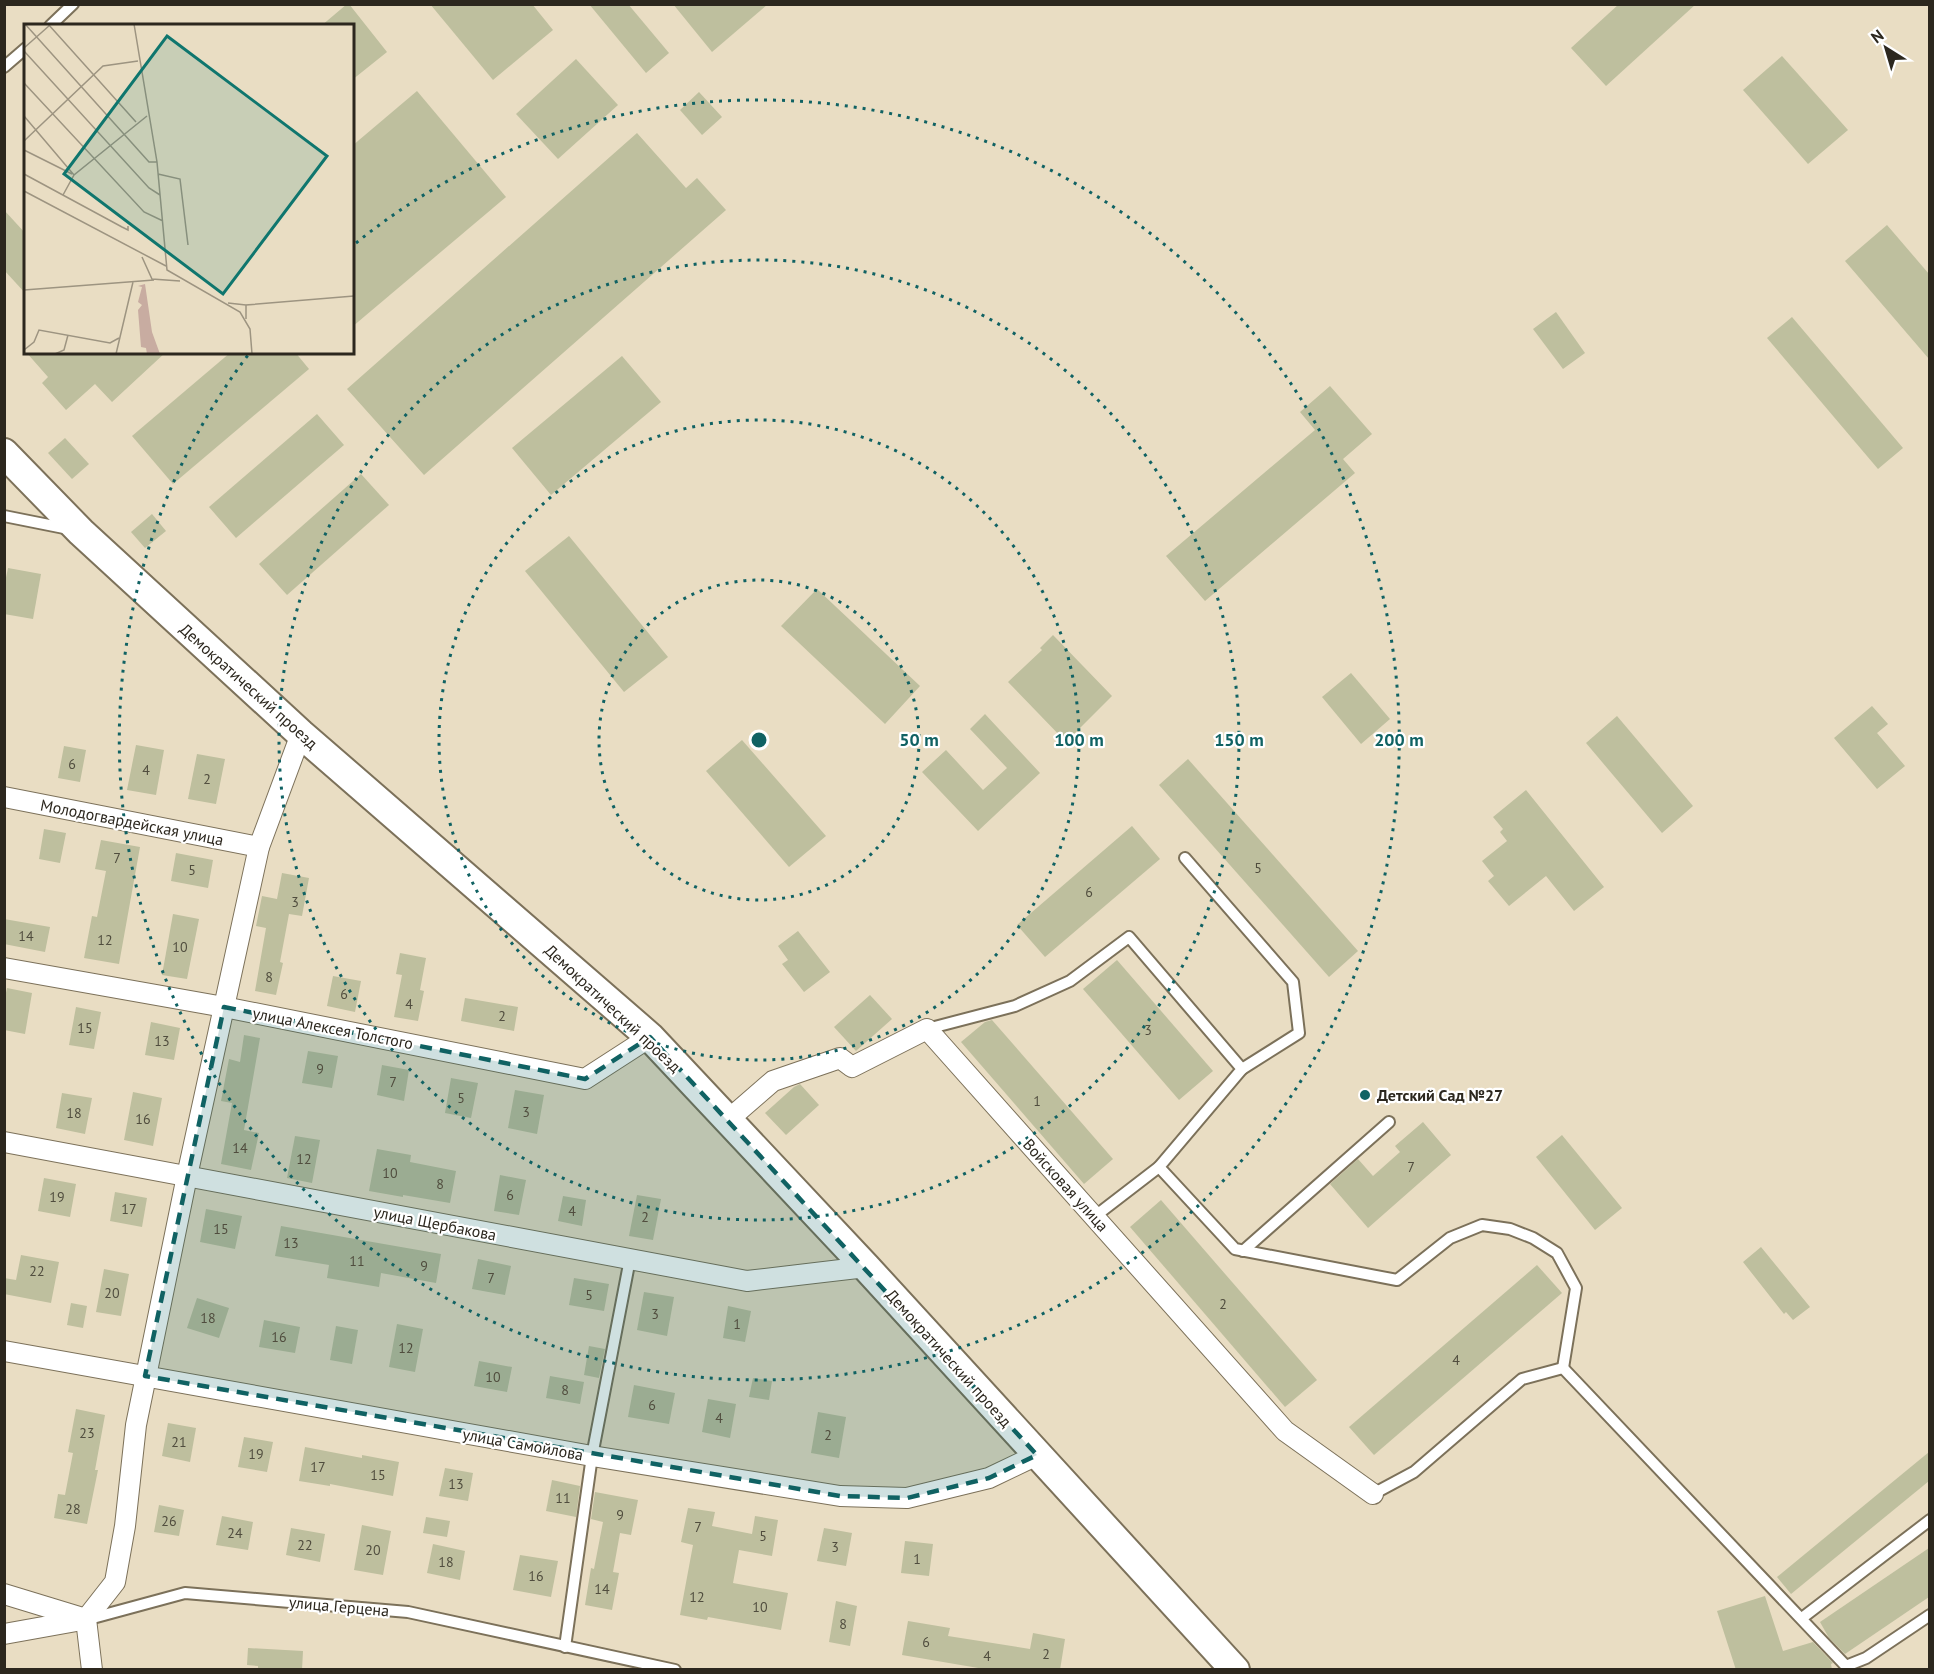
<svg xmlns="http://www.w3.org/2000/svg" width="1934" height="1674" font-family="'PT Sans',sans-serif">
	<rect width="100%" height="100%" fill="#e9ddc3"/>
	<g fill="#bebf9e">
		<polygon points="347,4 349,4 387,52 352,80 352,26 321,26"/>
		<polygon points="430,4 532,4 553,30 493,80"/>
		<polygon points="589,4 628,4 669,53 646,73"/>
		<polygon points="673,4 768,4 712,52"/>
		<polygon points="1619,4 1696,4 1606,86 1571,48"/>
		<polygon points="1782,56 1848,130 1808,164 1743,90"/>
		<polygon points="576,59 618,105 558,159 516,114"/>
		<polygon points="417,91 506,197 352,327 352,146"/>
		<polygon points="699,92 722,117 702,135 680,110"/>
		<polygon points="637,133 686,188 697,178 726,210 424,475 347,389"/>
		<polygon points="4,210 26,234 26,294 4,270"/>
		<polygon points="1887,225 1929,274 1929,359 1845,261"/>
		<polygon points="1556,312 1585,353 1563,369 1533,329"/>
		<polygon points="1792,317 1903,448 1878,469 1767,338"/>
		<polygon points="26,352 166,352 112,402 95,384 66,410 42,383 48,377"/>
		<polygon points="231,352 295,352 309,369 173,484 132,436"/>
		<polygon points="622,356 661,402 551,495 512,448"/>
		<polygon points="1330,386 1372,434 1343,459 1355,473 1205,601 1166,556 1315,430 1300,412"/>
		<polygon points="317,414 344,445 236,538 209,507"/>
		<polygon points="65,438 89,464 72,479 48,453"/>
		<polygon points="361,474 389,505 287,595 259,564"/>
		<polygon points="152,514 166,531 145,548 131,532"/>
		<polygon points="569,536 668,657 624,692 525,571"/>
		<polygon points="8,568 41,574 33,619 4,614 4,587"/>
		<polygon points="817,589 920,686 885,724 781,626"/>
		<polygon points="1053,635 1112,696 1066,742 1008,682 1042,650 1040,648"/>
		<polygon points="1351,673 1390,719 1361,744 1322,697"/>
		<polygon points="1872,706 1888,724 1877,733 1905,766 1877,789 1834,738"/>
		<polygon points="985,714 1040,773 978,831 922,772 946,750 983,790 1007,768 970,729"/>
		<polygon points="1617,716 1693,806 1662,833 1586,743"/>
		<polygon points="742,740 826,836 789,867 706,771"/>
		<polygon points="136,745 164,750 156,795 127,790"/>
		<polygon points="64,746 86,750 80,782 58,778"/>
		<polygon points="197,754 225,759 216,804 188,799"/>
		<polygon points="1188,759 1358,951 1329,977 1159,785"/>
		<polygon points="1526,790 1604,887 1574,911 1546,876 1509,906 1488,881 1494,876 1482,861 1507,841 1500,832 1503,829 1493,817"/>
		<polygon points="1132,826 1160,859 1045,957 1017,925"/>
		<polygon points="44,829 66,833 60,863 39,859"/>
		<polygon points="101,840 140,847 119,964 84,958 92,916 97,917 106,871 95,869"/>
		<polygon points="176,853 213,860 208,888 171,881"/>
		<polygon points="282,873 309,878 302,916 289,914 280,962 283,963 276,995 255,991 266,928 256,926 262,896 277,899"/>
		<polygon points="173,914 199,919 187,979 162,975"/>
		<polygon points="4,919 50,927 45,952 4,944"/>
		<polygon points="798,931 830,972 804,992 782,964 788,960 778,946"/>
		<polygon points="400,953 426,958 420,990 424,991 418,1021 394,1017 402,975 396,974"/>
		<polygon points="1117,960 1213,1071 1179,1100 1083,989"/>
		<polygon points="333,976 361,981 355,1012 327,1006"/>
		<polygon points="7,988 32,993 25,1034 4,1030 4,1002"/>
		<polygon points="870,995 892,1019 856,1051 834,1027"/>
		<polygon points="465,998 518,1007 514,1031 461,1021"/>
		<polygon points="76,1007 101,1012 94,1049 69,1045"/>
		<polygon points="992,1020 1113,1159 1084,1184 961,1042 985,1022"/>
		<polygon points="151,1022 180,1028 174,1060 145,1055"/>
		<polygon points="244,1035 260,1038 244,1130 259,1133 251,1170 221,1164 232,1103 221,1101 229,1059 240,1062"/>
		<polygon points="308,1051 338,1056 332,1088 302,1083"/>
		<polygon points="382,1065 409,1070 404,1101 377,1095"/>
		<polygon points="451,1078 478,1083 471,1118 445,1113"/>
		<polygon points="800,1084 819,1105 786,1135 765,1113 794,1087"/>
		<polygon points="515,1090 544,1095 537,1134 508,1128"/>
		<polygon points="133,1092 162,1098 153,1146 124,1140"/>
		<polygon points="62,1093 92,1098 85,1134 56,1128"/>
		<polygon points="1423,1122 1451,1155 1368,1228 1330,1184 1358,1159 1373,1176 1400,1152 1395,1146"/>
		<polygon points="1562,1135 1622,1208 1595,1230 1536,1157"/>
		<polygon points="295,1136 320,1140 312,1183 287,1178"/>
		<polygon points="377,1149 411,1155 410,1162 456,1171 450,1203 403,1195 403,1197 369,1191"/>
		<polygon points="500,1175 526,1180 519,1215 494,1211"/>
		<polygon points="44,1178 76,1184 70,1217 38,1211"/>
		<polygon points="115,1192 147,1198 142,1227 110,1221"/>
		<polygon points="637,1195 661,1199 653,1240 629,1236"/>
		<polygon points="563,1196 586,1200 582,1226 558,1221"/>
		<polygon points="1161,1200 1317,1380 1285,1407 1130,1227"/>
		<polygon points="206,1209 242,1216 235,1249 200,1242"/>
		<polygon points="281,1226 441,1254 436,1283 381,1273 379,1287 327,1278 329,1265 275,1256"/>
		<polygon points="1761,1247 1810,1307 1793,1320 1786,1312 1784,1314 1743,1262"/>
		<polygon points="21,1255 59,1262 51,1303 4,1294 4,1278 16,1280"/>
		<polygon points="478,1259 511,1266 505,1295 472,1289"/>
		<polygon points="1537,1265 1562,1293 1374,1455 1349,1427"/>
		<polygon points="104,1269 129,1274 121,1316 96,1312"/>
		<polygon points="574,1278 609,1284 604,1311 569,1305"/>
		<polygon points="644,1292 674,1297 667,1336 637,1330"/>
		<polygon points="197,1298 229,1308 219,1338 187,1328"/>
		<polygon points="71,1303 87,1306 83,1328 67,1325"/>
		<polygon points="728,1306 751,1311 745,1342 723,1338"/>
		<polygon points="264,1320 300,1327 295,1353 259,1347"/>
		<polygon points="397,1324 423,1329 415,1372 389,1367"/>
		<polygon points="336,1326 358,1330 352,1364 330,1360"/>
		<polygon points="589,1346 605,1349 599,1378 584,1375"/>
		<polygon points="479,1361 512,1367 507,1392 474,1386"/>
		<polygon points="550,1376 584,1382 580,1404 546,1398"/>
		<polygon points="753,1378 772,1381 769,1400 749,1397"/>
		<polygon points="634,1385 675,1393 669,1424 628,1417"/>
		<polygon points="708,1399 736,1404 730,1438 702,1432"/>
		<polygon points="76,1409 105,1415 95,1470 98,1470 87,1524 54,1518 58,1494 65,1495 73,1453 68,1452"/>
		<polygon points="818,1412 846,1417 839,1458 811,1453"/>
		<polygon points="168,1423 196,1428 190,1462 162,1456"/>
		<polygon points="244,1437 273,1442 267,1472 238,1467"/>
		<polygon points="305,1447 362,1458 362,1455 399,1462 393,1496 330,1484 330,1486 299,1481"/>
		<polygon points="1929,1452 1929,1481 1791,1594 1777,1577"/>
		<polygon points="445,1468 473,1473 468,1501 439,1496"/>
		<polygon points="552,1480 580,1486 576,1517 546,1511"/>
		<polygon points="595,1492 638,1500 631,1535 620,1533 613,1572 619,1573 612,1610 585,1605 591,1568 594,1569 603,1522 591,1519"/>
		<polygon points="159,1505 184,1510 179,1536 154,1532"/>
		<polygon points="688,1508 715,1512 712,1526 752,1534 755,1516 778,1520 772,1556 739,1550 733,1583 788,1593 781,1630 708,1617 707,1620 680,1615 693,1545 681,1542"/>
		<polygon points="222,1516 253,1522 248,1550 216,1545"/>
		<polygon points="426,1517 450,1521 447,1537 423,1533"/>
		<polygon points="362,1525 391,1531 383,1575 354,1570"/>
		<polygon points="291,1528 325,1534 320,1562 286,1555"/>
		<polygon points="824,1528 852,1533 846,1566 817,1561"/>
		<polygon points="905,1541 933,1544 929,1576 901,1573"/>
		<polygon points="433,1544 465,1551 460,1580 427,1573"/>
		<polygon points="1929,1548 1929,1597 1845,1654 1829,1638 1820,1622"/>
		<polygon points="520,1555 558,1561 551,1597 513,1590"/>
		<polygon points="1765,1596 1783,1651 1813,1642 1833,1663 1831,1664 1832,1670 1736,1670 1717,1611"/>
		<polygon points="836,1601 857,1606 850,1646 829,1642"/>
		<polygon points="908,1621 950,1628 948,1636 1030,1649 1033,1633 1065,1639 1060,1670 990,1670 902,1655"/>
		<polygon points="248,1648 303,1651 302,1670 258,1670 258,1666 247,1665"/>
	</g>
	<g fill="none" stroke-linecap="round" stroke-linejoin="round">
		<defs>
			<g id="lane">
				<polyline points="50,26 73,4"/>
				<polyline points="4,67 26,48"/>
				<polyline points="4,516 69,529"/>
				<polyline points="1185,858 1293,982 1299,1033 1242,1069"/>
				<polyline points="927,1029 1015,1006 1070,981 1129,937 1242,1069 1159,1167 1235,1249 1397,1280 1450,1238 1482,1225 1510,1229 1533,1238 1557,1253 1576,1288 1563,1368"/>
				<polyline points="1094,1217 1159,1167"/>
				<polyline points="1243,1251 1389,1122"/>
				<polyline points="1373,1494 1414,1472 1522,1379 1563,1368 1846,1666 1866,1658 1930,1615"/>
				<polyline points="1802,1618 1930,1520"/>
				<polyline points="89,1619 185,1593 408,1612 675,1670"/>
				<polyline points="565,1647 592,1456 630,1259"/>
			</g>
			<g id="street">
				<polyline points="4,797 259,847"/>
				<polyline points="4,968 224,1007 585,1079 650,1037"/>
				<polyline points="728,1120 773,1081 840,1058 852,1067 927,1029 1285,1431 1373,1494"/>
				<polyline points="4,1142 747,1281 866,1267"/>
				<polyline points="4,1351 592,1456 840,1496 907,1498 989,1478 1037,1455"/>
				<polyline points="4,1594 86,1619"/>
				<polyline points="4,1634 82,1620"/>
				<polyline points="92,1670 86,1619 115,1582 125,1526 136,1425 187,1176 259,847 301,734"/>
			</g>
			<polyline id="secondary" points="4,453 81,532 301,734 650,1037 866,1267 1235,1670"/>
		</defs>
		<use href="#lane" stroke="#7c715a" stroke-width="14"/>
		<use href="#street" stroke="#7c715a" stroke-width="22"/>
		<use href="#secondary" stroke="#7c715a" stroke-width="32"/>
		<use href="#lane" stroke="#fff" stroke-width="10"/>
		<use href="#street" stroke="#fff" stroke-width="20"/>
		<use href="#secondary" stroke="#fff" stroke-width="28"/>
	</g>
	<path fill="#106263" fill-opacity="0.2" stroke="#106263" stroke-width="4.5" stroke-dasharray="12 8" stroke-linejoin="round" d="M 224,1007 L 585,1079 L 650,1037 L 1037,1455 L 989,1478 L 907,1498 L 840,1496 L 145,1376 Z"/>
	<g fill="none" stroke="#106263" stroke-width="3" stroke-dasharray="3 6">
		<circle cx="759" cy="740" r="160"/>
		<circle cx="759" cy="740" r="320"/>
		<circle cx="759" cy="740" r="480"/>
		<path d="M356 243A640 640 0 1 1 248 355"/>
	</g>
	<circle fill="#106263" stroke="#fff" stroke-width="2" cx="1365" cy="1095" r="6"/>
	<g text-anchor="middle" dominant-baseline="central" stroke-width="4.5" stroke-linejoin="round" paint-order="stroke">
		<g font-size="14" fill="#504d3e">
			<text x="72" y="764">6</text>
			<text x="146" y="770">4</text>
			<text x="207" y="779">2</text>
			<text x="117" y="858">7</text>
			<text x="1258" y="868">5</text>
			<text x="192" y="870">5</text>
			<text x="1089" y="892">6</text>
			<text x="295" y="902">3</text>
			<text x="26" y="936">14</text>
			<text x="105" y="940">12</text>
			<text x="180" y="947">10</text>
			<text x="269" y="977">8</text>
			<text x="344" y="994">6</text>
			<text x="409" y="1004">4</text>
			<text x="502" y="1016">2</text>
			<text x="85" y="1028">15</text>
			<text x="1148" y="1030">3</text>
			<text x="162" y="1041">13</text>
			<text x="320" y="1069">9</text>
			<text x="393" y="1082">7</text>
			<text x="461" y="1098">5</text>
			<text x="1037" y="1101">1</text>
			<text x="526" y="1112">3</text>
			<text x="74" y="1113">18</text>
			<text x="143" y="1119">16</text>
			<text x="240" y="1148">14</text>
			<text x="304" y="1159">12</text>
			<text x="1411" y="1167">7</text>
			<text x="390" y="1173">10</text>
			<text x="440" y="1184">8</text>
			<text x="510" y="1195">6</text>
			<text x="57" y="1197">19</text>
			<text x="129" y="1209">17</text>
			<text x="572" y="1211">4</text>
			<text x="645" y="1217">2</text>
			<text x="221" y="1229">15</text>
			<text x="291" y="1243">13</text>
			<text x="357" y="1261">11</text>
			<text x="424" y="1266">9</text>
			<text x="37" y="1271">22</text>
			<text x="491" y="1278">7</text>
			<text x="112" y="1293">20</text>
			<text x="589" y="1295">5</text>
			<text x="1223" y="1304">2</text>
			<text x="655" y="1314">3</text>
			<text x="208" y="1318">18</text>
			<text x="737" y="1324">1</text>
			<text x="279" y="1337">16</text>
			<text x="406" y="1348">12</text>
			<text x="1456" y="1360">4</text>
			<text x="493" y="1377">10</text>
			<text x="565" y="1390">8</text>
			<text x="652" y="1405">6</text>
			<text x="719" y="1418">4</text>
			<text x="87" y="1433">23</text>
			<text x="828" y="1435">2</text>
			<text x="179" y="1442">21</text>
			<text x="256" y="1454">19</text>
			<text x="318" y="1467">17</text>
			<text x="378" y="1475">15</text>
			<text x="456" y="1484">13</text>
			<text x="563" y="1498">11</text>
			<text x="73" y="1509">28</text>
			<text x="620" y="1515">9</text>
			<text x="169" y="1521">26</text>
			<text x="698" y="1527">7</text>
			<text x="235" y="1533">24</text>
			<text x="763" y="1536">5</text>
			<text x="305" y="1545">22</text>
			<text x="835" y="1547">3</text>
			<text x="373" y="1550">20</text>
			<text x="917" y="1559">1</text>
			<text x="446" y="1562">18</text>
			<text x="536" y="1576">16</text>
			<text x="602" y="1589">14</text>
			<text x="697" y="1597">12</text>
			<text x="760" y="1607">10</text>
			<text x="843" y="1624">8</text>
			<text x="926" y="1642">6</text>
			<text x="1046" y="1654">2</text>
			<text x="987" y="1656">4</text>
		</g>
		<g font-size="16" fill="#2c271e" stroke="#fff">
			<text transform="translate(249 686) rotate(42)">Демократический проезд</text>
			<text transform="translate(132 822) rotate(11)">Молодогвардейская улица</text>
			<text transform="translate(613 1008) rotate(43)">Демократический проезд</text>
			<text transform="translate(333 1028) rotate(11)">улица Алексея Толстого</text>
			<text transform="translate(1066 1185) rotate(48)">Войсковая улица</text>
			<text transform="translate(435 1223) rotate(11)">улица Щербакова</text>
			<text transform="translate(949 1358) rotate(48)">Демократический проезд</text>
			<text transform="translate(523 1444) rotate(10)">улица Самойлова</text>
			<text transform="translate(339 1606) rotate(5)">улица Герцена</text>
		</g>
		<g font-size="16" font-weight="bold" fill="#2c271e" stroke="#fff" text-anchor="start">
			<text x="1377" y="1095">Детский Сад №27</text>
		</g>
	</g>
	<g transform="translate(24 24)">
		<rect width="330" height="330" fill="#e9ddc3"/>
		<path d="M 121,260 L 128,308 L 136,330 L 123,330 L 122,324 L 117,323 L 114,286 L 118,281 L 114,278 L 118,263 L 114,262 Z" fill="#c8aca1"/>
		<path fill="none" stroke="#9d9481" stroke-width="1.5" d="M 1,0 L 125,138 L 133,138M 24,0 L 112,98M 110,0 L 133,138 L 143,246 L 216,288 L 226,305 L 228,330M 0,24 L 26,1M 0,27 L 125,164 L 136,171M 0,59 L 120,188 L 139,197M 0,92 L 50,151M 0,117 L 79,42 L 114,37M 0,126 L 48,150M 0,150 L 98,203 L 104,206 L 104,202M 134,150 L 156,155 L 164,221M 0,167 L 142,242M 39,171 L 50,151 L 123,92M 118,233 L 128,255 L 156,257M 0,266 L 130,256M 204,279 L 222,281M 222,295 L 222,281 L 330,272M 0,326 L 10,318 L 15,306 L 86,319 L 95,314M 31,330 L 40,326 L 44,311M 92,330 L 109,258"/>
		<path fill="#0f766e" fill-opacity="0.15" stroke="#0f766e" stroke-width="3" d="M 143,12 L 303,132 L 199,270 L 40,150 Z"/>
		<rect width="330" height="330" fill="none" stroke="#2c271e" stroke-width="3"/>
	</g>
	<circle cx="759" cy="740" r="9" fill="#106263" stroke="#fff" stroke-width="3"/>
	<g font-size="18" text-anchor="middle" font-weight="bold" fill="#106263" stroke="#fff" stroke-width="4.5" stroke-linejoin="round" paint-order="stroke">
		<text x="919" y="746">50 m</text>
		<text x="1079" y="746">100 m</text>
		<text x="1239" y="746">150 m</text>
		<text x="1399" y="746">200 m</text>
	</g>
	<rect width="1934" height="1674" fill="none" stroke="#2c271e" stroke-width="12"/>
	<g transform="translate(1886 48) rotate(323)" stroke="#ffffff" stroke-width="4.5" paint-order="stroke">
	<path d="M0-4.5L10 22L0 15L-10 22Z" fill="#2c271e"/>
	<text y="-9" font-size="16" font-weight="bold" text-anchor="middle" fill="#2c271e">N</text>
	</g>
</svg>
